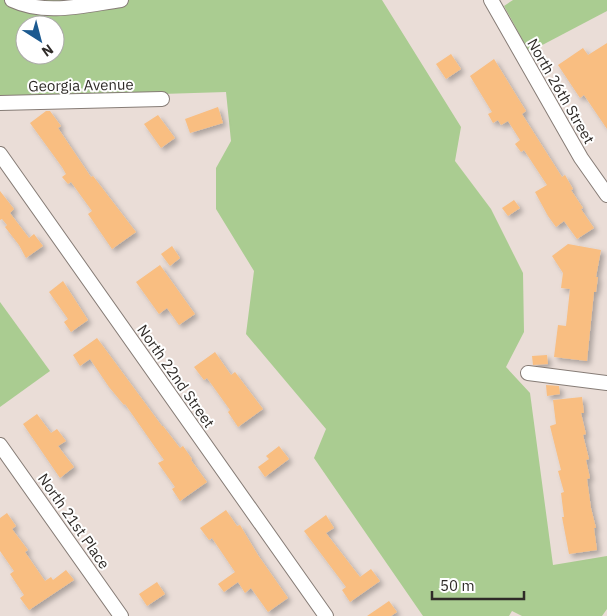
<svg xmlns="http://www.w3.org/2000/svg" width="607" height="616" font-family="'IBM Plex Sans',sans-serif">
	<defs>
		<filter id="shadow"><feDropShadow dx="3.5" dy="3.5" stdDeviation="2.5" flood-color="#0004"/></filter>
	</defs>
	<rect width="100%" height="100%" fill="#eaddd7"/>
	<g fill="#aacc91" fill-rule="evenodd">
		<path d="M 0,0 L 382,0 L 461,127 L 455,161 L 491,209 L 523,273 L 524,332 L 506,367 L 530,393 L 553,565 L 607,556 L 607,609 L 602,616 L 522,616 L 512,611 L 509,616 L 423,616 L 314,458 L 326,429 L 246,334 L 254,271 L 216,209 L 216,168 L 231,141 L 226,92 L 0,99 ZM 25,25 L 55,25 L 55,55 L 25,55 Z"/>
		<polygon points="513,0 607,0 607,11 529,52 504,6"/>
		<polygon points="0,302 50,371 0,407"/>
	</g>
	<g fill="#f9be81" filter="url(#shadow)">
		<polygon points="607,43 607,129 584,95 580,98 558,65 583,48 588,55"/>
		<polygon points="451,54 461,69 446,79 436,64"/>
		<polygon points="494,59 526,111 522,114 562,177 565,175 573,189 571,190 583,208 581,209 594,228 577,239 564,221 556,227 548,216 535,192 547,185 524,150 521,152 515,144 520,140 508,121 501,125 498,120 493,123 488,114 492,112 470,76"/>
		<polygon points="218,107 223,123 190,133 185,119"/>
		<polygon points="46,111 50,111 61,126 58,128 91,177 93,176 136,232 112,249 88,214 92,211 71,182 68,184 62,177 66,174 62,167 30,123"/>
		<polygon points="158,115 175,138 161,148 144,124"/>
		<polygon points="0,191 14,209 10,213 29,238 34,234 43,246 26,258 19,245 5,227 7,225 2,219 0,220"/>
		<polygon points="514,200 520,208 508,216 502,208"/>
		<polygon points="568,244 601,250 596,277 598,277 596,292 594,292 587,361 554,357 558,325 566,326 570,289 561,288 563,273 552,256"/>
		<polygon points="172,246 180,258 170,266 161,254"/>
		<polygon points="160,265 195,314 179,325 167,308 159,314 136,282"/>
		<polygon points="63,281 88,320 71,332 64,322 68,319 49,292"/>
		<polygon points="97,338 162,426 163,426 180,448 183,446 192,459 191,460 207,482 180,501 172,489 175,487 158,463 164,460 125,404 124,405 109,387 90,359 80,366 73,355"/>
		<polygon points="215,352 231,375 235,372 263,409 238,427 228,412 230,410 207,378 204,380 194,367"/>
		<polygon points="547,355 548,364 533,365 532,356"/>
		<polygon points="546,385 559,386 560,394 547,396"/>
		<polygon points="582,397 584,413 581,413 586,434 583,435 589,459 586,460 590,478 587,479 591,508 596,528 594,528 597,550 569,554 562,517 564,517 561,493 564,492 558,471 561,470 550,426 556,424 553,400"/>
		<polygon points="37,414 51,433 57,429 66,441 58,446 74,467 60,478 23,424"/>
		<polygon points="279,446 289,459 265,477 258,467 269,459 266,456"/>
		<polygon points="226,510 237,526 240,525 258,555 288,598 268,612 251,588 245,593 238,582 224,592 218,584 235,572 212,538 209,540 200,528"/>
		<polygon points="7,513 16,526 12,529 28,550 25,552 45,581 51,577 53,580 66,570 74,580 29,610 20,598 24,595 10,574 14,571 0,551 0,518"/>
		<polygon points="326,515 334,528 326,533 360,577 371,569 380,581 350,602 342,590 346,587 304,531"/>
		<polygon points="157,582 165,594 147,606 139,594"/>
		<polygon points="389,601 397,612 391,616 367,616"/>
	</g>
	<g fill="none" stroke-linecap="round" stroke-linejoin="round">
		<defs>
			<g id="minor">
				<path d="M 12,0 C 46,16 85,5 121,0"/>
				<polyline points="491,0 581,158 607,195"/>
				<polyline points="0,103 162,99"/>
				<polyline points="0,154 326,616"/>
				<polyline points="528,373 607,383"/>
				<polyline points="0,445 121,616"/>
			</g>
		</defs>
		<use href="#minor" stroke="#867c76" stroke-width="16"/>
		<use href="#minor" stroke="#fff" stroke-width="14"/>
	</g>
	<g text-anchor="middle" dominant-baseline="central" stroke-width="4" stroke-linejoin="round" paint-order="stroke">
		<g font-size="15" fill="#2f2b28" stroke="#fff">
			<text transform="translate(81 85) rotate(-1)">Georgia Avenue</text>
			<text transform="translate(561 91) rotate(60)">North 26th Street</text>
			<text transform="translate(176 376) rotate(55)">North 22nd Street</text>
			<text transform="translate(74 521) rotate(55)">North 21st Place</text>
		</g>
	</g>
	<g transform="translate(40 40) rotate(144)"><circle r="24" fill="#ffffff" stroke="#acaaa9"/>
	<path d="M0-4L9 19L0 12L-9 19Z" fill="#1c5a90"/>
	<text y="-8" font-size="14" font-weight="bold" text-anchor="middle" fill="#2f2b28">N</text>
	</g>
	<path d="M432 591v8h92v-8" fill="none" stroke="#2f2b28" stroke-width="2.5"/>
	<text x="440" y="591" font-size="15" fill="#2f2b28" stroke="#ffffff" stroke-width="4" paint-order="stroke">50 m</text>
</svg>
